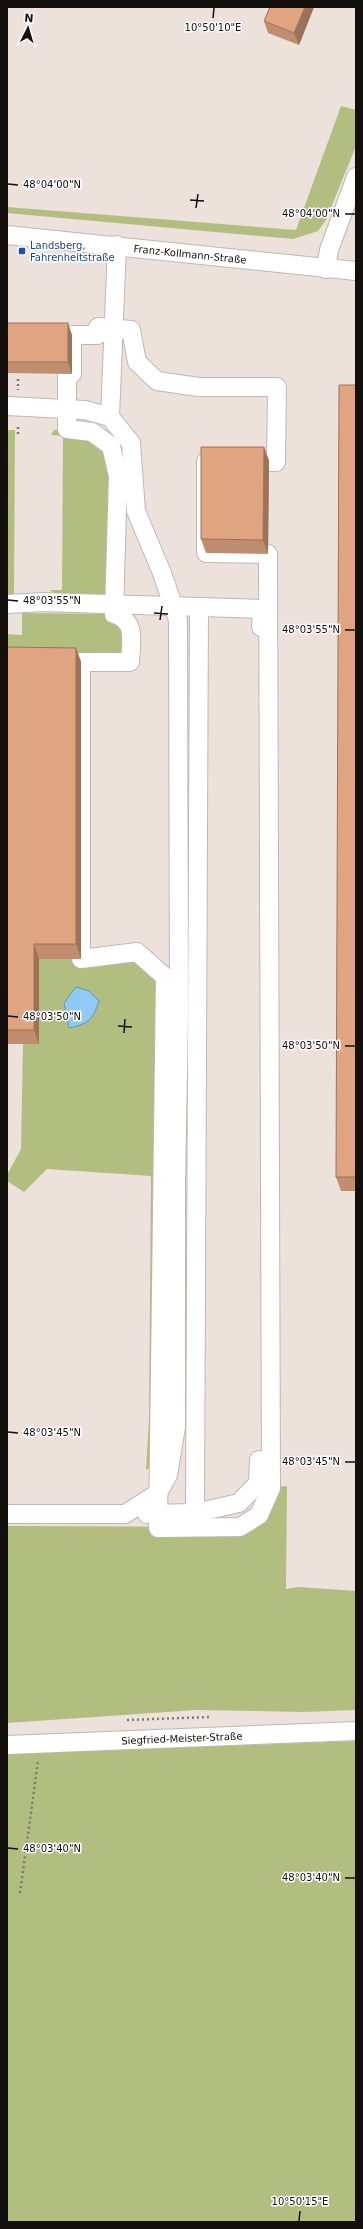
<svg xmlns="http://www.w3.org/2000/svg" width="363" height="2229" font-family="'DejaVu Sans',sans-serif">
	<rect width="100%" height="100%" fill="#ede1dc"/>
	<g fill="#b2be7f">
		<polygon points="341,106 356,110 356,146 326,220 318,231 293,239 7,213 7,207 296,230"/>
		<polygon points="67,429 111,446 107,596 58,597 50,590 62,590 63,436 51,435 54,430"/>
		<polygon points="7,430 15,430 14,597 7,597"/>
		<polygon points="22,613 114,614 123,617 130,662 7,662 7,634 22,635"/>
		<polygon points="137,952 165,977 159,1469 146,1469 149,1419 151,1176 47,1169 24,1192 7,1181 7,1175 21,1149 23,1044 39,1044 39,959 81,959"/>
		<polygon points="287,1486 286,1589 299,1587 356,1591 356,1710 303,1712 196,1710 7,1723 7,1526 240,1527 271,1488"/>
		<polygon points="356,1741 356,2222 7,2222 7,1754"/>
	</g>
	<path fill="#8ecaf4" stroke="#6992af" d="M 76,987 L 89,991 L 99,1001 C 93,1019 89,1024 69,1028 L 64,1003 Z"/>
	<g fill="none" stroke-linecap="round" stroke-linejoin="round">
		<defs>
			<g id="minor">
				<path id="s1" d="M 7,235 L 356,271"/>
				<polyline points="326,269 329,250 356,177"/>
				<path d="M 98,327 L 131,330 L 137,362 L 157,381 L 199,387 L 277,387 L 276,462 L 206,461 L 206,553 L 268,554 L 271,1488 L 259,1515 L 240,1527 L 158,1528 L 165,977 L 137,952 L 81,959 L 81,662 L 130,662 C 131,642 137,621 114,614 L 118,476 L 111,446 L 92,432 L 67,429 L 67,374 L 72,374 L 72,335 L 98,335 Z"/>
				<polyline points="7,406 85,410 110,417 131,443 136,511 162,573 178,620 179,1015 176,1184 176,1427 168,1475 158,1493 125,1514 7,1514"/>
				<polyline points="110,417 117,245"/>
				<polyline points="8,604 42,602 262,609 261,627"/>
				<polyline points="195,1513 199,607"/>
				<polyline points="147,1514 195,1513 239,1503 258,1483 259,1460"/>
				<path id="s2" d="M 7,1745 L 356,1731"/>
			</g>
		</defs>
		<use href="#minor" stroke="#c1b6b1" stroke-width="20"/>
		<g stroke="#7f7774" stroke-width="2.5" stroke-dasharray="2 3" stroke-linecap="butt">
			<polyline points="18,379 18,390"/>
			<polyline points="18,434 18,425"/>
			<polyline points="127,1720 210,1717"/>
			<polyline points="20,1893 38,1761"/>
		</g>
		<use href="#minor" stroke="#fff" stroke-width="18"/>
	</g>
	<g fill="#c08d6e">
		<polygon points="270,7 314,7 299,45 268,33 264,21"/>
		<polygon points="7,323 72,335 72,374 7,373"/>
		<polygon points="356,385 356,1191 341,1191 336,1177"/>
		<polygon points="264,447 269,461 268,554 206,553 201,539"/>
		<polygon points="7,647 76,648 81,662 81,959 39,959 39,1044 7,1044"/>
	</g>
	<g fill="#9c735a">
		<polygon points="305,7 314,7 299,45 294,33"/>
		<polygon points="68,323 72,335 72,374 68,362"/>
		<polygon points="264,447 269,461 268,554 263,540"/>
		<polygon points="76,648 81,662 81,959 76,944"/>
		<polygon points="34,944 39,959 39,1044 34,1030"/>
	</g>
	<g fill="#dfa480" stroke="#9c735a">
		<polygon points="270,7 305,7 294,33 264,21"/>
		<rect x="7" y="323" width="61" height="39"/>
		<polygon points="339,385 356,385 356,1177 336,1177"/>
		<polygon points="201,447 264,447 263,540 201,539"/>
		<polygon points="7,647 76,648 76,944 34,944 34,1030 7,1030"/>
	</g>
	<path fill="none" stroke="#130f0d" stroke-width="1.5" d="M 213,18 L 214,8M 8,184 L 18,185M 190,200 L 204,201M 196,208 L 198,194M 345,214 L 355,214M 8,600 L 18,601M 154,613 L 168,614M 160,620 L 162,606M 345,630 L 355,630M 8,1016 L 18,1017M 118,1026 L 132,1027M 124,1033 L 125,1019M 345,1046 L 355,1046M 8,1432 L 18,1433M 345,1462 L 355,1462M 8,1848 L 18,1849M 345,1878 L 355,1878M 299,2221 L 300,2211"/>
	<rect fill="#1a4fb4" stroke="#fff" stroke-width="1.5" x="18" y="247" width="8" height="8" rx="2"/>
	<g text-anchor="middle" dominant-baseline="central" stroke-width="3" stroke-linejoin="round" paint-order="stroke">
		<g font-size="10" fill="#164399" stroke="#fff" text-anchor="start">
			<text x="30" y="245">Landsberg,<tspan x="30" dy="12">Fahrenheitstraße</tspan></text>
		</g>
		<g font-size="10" fill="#130f0d" stroke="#fff">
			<text stroke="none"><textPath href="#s1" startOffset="184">Franz-Kollmann-Straße</textPath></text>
			<text stroke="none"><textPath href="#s2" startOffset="175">Siegfried-Meister-Straße</textPath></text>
		</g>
	</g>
	<g font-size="10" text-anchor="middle" fill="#130f0d" stroke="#fff" stroke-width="3" stroke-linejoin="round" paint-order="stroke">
		<text x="213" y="31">10°50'10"E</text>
		<text x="52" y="188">48°04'00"N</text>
		<text x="311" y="217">48°04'00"N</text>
		<text x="52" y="604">48°03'55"N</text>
		<text x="311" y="633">48°03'55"N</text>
		<text x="52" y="1020">48°03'50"N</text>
		<text x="311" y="1049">48°03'50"N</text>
		<text x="52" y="1436">48°03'45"N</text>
		<text x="311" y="1465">48°03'45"N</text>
		<text x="52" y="1852">48°03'40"N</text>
		<text x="311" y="1881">48°03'40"N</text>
		<text x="300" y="2205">10°50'15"E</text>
	</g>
	<rect width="363" height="2229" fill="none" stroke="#130f0d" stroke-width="16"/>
	<g transform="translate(28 28) rotate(5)" stroke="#ffffff" stroke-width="3" paint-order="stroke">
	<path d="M0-3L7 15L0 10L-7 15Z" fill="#130f0d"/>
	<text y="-6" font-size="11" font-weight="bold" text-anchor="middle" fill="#130f0d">N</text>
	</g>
</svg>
